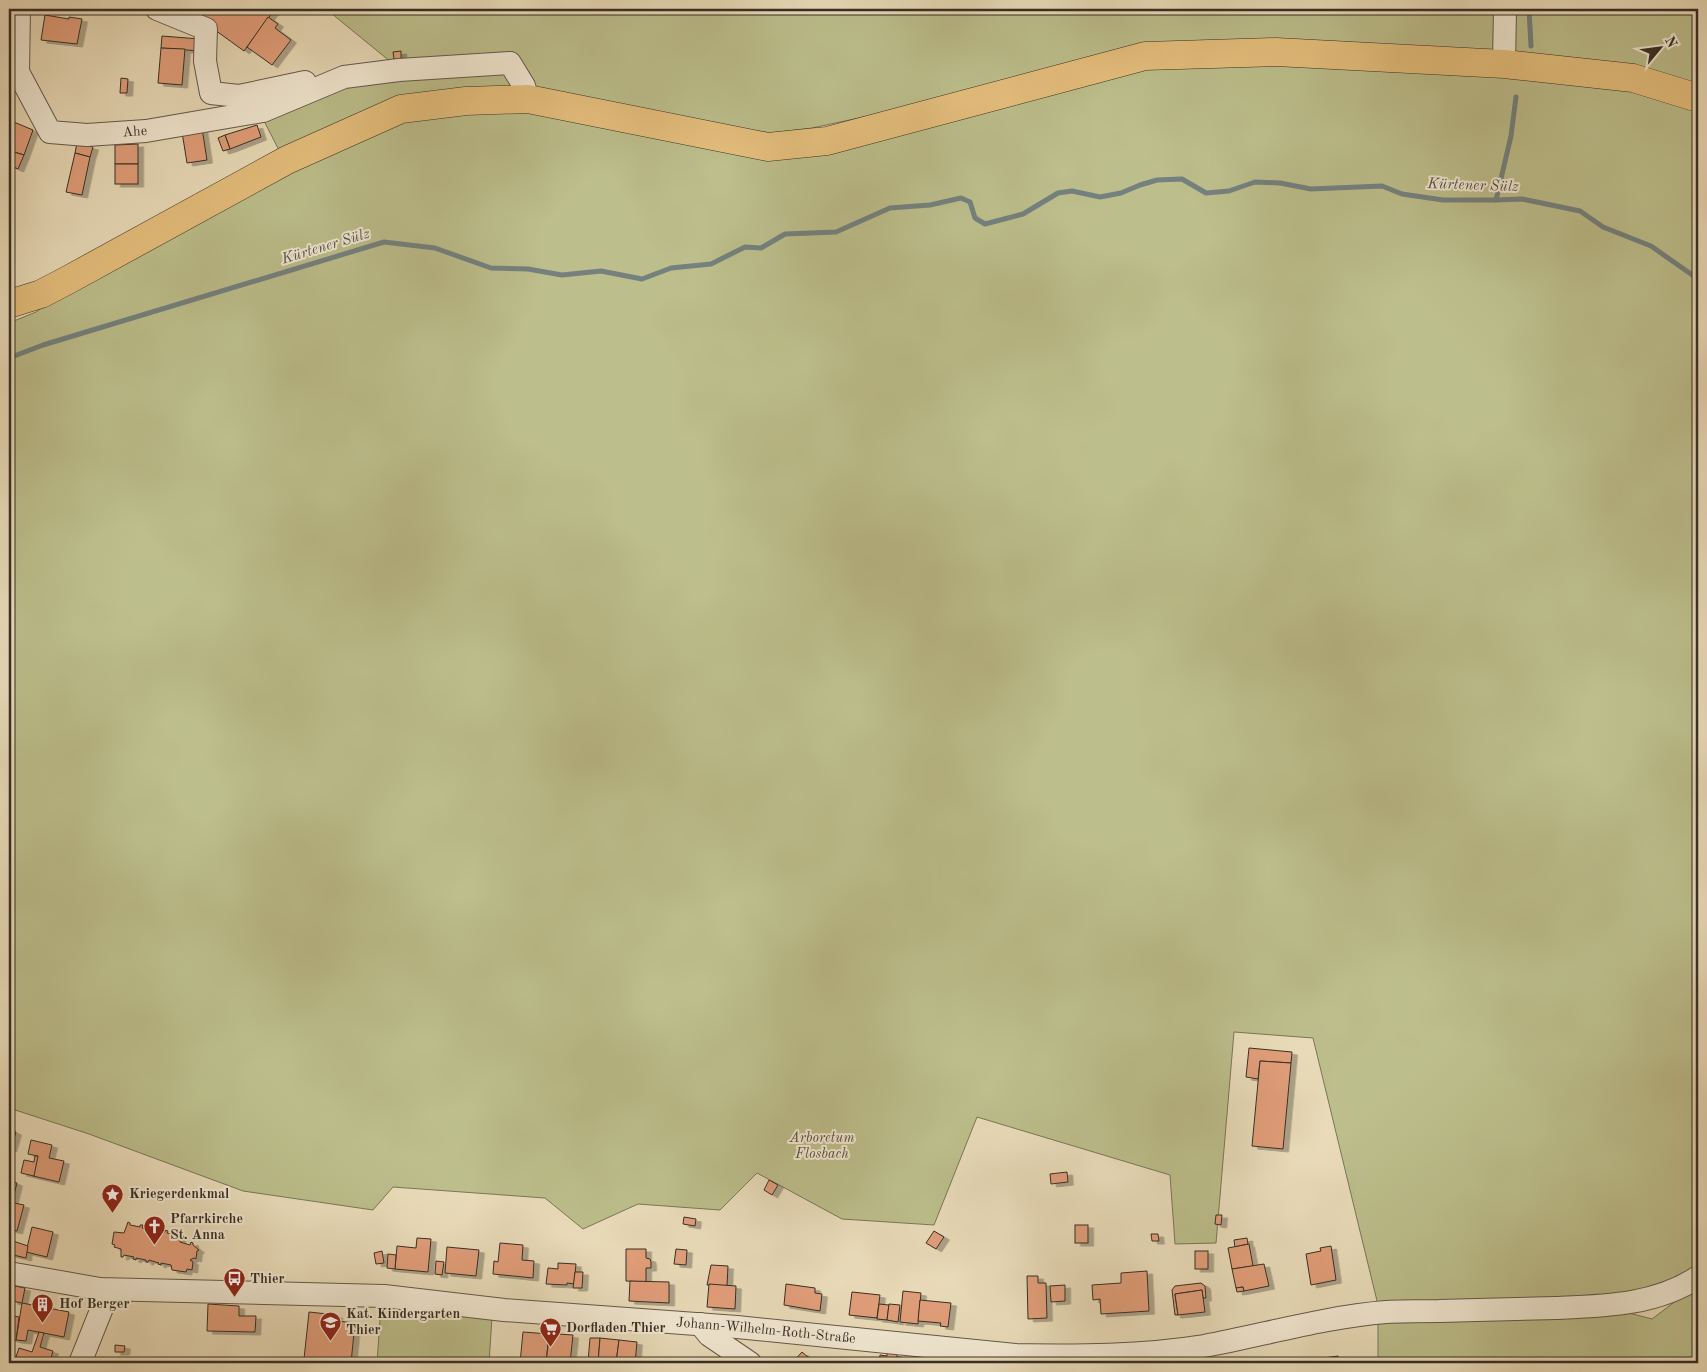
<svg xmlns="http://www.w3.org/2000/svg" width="1707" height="1372" font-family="'Old Standard TT',serif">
	<defs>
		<filter id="shadow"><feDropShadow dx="5.5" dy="3" stdDeviation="0" flood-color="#0004"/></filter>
	</defs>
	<rect width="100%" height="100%" fill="#e9dbb9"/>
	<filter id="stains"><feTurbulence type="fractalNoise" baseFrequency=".004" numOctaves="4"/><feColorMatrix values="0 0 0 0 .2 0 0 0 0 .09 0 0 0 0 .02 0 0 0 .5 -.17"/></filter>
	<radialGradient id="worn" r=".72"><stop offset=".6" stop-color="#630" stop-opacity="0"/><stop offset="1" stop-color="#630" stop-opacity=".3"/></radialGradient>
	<g fill="#bcbe8b" stroke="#7a7658">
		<polygon points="326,9 1500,9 1500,58 1144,44 868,116 812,128 771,133 529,97 512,63 397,67"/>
		<polygon points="1509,9 1698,9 1698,88 1507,60"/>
		<polygon points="1278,56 1632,85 1698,105 1698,1266 1686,1274 1623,1296 1378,1305 1313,1038 1234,1032 1216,1243 1175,1244 1170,1175 977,1117 934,1225 842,1219 757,1173 720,1210 638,1204 583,1229 545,1198 393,1187 373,1210 243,1191 89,1134 9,1108 9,323 36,312 50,302 403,112 527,102 769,151 1145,62"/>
		<polygon points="508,65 521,86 468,97 283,158 261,115 344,81"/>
		<polygon points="1698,1284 1698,1363 1378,1363 1378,1321 1625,1312 1652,1319"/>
		<polygon points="381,1305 492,1317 489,1363 377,1363"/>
	</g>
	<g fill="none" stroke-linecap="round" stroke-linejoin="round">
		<g stroke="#74817f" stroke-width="5">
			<polyline points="1529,9 1531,46"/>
			<polyline points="1496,200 1511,136 1516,97"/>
			<polyline points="9,358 43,345 384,242 435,248 491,268 528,269 562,275 601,271 642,279 671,268 711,264 745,247 761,248 785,234 836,232 890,208 930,205 961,198 970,202 975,218 985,224 1023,214 1058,193 1072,191 1100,197 1121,193 1140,185 1157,180 1182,179 1206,193 1229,191 1255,182 1280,183 1311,189 1382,186 1402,194 1443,200 1496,200 1522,199 1580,211 1603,227 1651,246 1698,279"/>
		</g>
	</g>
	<g fill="#e19e7a" stroke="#372f25" filter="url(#shadow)">
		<polygon points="203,9 275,9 244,51 197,17"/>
		<polygon points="45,15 69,19 69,17 82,19 77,44 41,40"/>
		<polygon points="268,17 278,24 275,28 291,40 272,65 247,47"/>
		<polygon points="162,36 200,39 200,51 161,48"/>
		<polygon points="161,48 185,49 182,85 158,83"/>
		<polygon points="401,51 401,59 394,59 393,52"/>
		<polygon points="121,78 128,79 127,93 120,93"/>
		<polygon points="9,120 33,130 24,155 14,152 13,156 9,154 10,144 9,143"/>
		<polygon points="257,125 261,137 230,149 225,135"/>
		<polygon points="202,128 207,160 187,163 182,132"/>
		<polygon points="225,135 230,149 223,151 218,138"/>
		<polygon points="77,143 93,147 90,157 75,153"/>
		<polygon points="138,144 138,164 115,164 115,145"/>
		<polygon points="14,152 24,155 18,169 9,165 9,154 13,156"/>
		<polygon points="75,153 90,157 82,195 66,192"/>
		<rect x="115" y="164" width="23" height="20"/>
		<polygon points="1249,1048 1292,1052 1291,1063 1260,1061 1258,1079 1246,1077"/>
		<polygon points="1260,1061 1291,1063 1283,1149 1252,1146"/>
		<polygon points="9,1129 16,1132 11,1149 9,1148"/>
		<polygon points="31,1140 52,1145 49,1158 64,1161 59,1182 33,1176 38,1156 28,1154"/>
		<polygon points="35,1156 38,1156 34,1176 21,1173 24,1160 34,1162"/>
		<polygon points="1067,1172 1068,1182 1051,1184 1050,1174"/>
		<polygon points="9,1180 17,1183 12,1203 9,1202"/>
		<polygon points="769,1180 778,1185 772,1195 764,1190"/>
		<polygon points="9,1202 24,1205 17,1231 9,1229"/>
		<polygon points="1216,1215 1222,1215 1221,1225 1215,1224"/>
		<polygon points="684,1217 696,1219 695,1226 683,1224"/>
		<polygon points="128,1222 130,1223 130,1225 140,1227 140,1225 143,1225 142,1228 152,1230 153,1227 155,1228 155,1230 165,1232 165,1230 168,1231 167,1233 178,1235 178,1233 180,1233 180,1242 190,1245 191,1242 193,1243 193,1245 199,1250 197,1251 196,1259 194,1258 190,1260 193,1262 192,1270 187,1269 186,1272 172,1270 171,1265 161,1263 161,1265 158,1264 159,1263 149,1260 148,1262 146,1262 146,1260 136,1258 136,1260 133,1259 134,1257 124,1255 123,1257 121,1257 121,1249 114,1247 115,1245 112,1244 114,1232 124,1233"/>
		<rect x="1075" y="1225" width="13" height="18"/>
		<polygon points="32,1227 53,1232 47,1257 26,1252"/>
		<polygon points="934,1231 944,1237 936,1249 926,1243"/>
		<polygon points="1151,1234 1158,1234 1159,1241 1152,1241"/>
		<polygon points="417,1238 431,1239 428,1272 395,1269 397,1246 416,1248"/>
		<polygon points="1247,1238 1248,1244 1235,1247 1234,1240"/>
		<polygon points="10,1240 28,1246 26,1258 9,1254"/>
		<polygon points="500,1243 523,1245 522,1260 534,1261 533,1278 493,1274 494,1261 498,1262"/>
		<polygon points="1249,1244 1253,1266 1232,1269 1228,1248"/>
		<polygon points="1331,1246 1336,1280 1311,1285 1306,1254 1321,1251 1320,1248"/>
		<polygon points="447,1247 479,1250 476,1276 445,1273"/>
		<polygon points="626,1249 646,1249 646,1258 650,1259 651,1262 651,1268 646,1268 646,1282 626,1281"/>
		<polygon points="676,1249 687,1250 686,1265 674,1264"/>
		<polygon points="382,1251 384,1263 376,1264 374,1253"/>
		<rect x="1195" y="1251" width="13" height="18"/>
		<polygon points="388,1254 396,1255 395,1269 387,1268"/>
		<polygon points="436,1261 444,1262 442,1275 435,1274"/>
		<polygon points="558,1263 576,1264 574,1284 567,1283 567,1285 546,1284 548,1268 558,1269"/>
		<polygon points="1264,1264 1269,1286 1244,1291 1243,1287 1236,1288 1232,1269"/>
		<polygon points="711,1265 728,1266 727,1286 707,1285"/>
		<polygon points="1147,1271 1149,1311 1101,1314 1100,1299 1093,1300 1092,1285 1121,1283 1121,1273"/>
		<polygon points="575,1272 583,1272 582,1288 573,1288"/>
		<polygon points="1027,1276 1038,1276 1038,1283 1046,1283 1047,1318 1028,1319"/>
		<polygon points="630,1281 669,1282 669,1303 629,1301"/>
		<polygon points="1201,1283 1205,1286 1206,1298 1203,1298 1202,1290 1175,1294 1178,1315 1175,1315 1172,1290 1175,1286"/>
		<polygon points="709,1284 736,1286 735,1309 707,1307"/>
		<polygon points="786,1284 815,1288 815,1293 822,1294 820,1311 784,1305"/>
		<polygon points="1065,1285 1065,1301 1051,1302 1050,1286"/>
		<polygon points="15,1286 25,1288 22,1303 12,1301"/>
		<polygon points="1243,1287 1244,1291 1237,1292 1236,1288"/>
		<polygon points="1202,1290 1205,1312 1178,1315 1175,1294"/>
		<polygon points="903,1291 921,1293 918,1324 900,1322"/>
		<polygon points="852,1292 880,1295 877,1318 849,1315"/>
		<polygon points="920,1300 951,1303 948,1327 940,1326 941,1323 918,1321"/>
		<polygon points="22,1303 69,1312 64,1337 28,1330 26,1341 16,1340"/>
		<polygon points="208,1304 239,1306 239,1316 256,1316 255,1332 207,1331"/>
		<polygon points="879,1304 889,1305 887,1320 877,1319"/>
		<polygon points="889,1304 900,1305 898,1322 887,1320"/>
		<polygon points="309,1312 337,1315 337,1321 355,1323 351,1363 304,1359"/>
		<polygon points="9,1315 19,1317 16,1340 9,1338"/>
		<polygon points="39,1332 44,1333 40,1347 53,1351 51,1358 53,1359 52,1363 11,1363 13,1356 16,1357 19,1348 32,1352"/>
		<polygon points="523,1332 549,1334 546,1363 520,1363"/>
		<polygon points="558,1334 573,1335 570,1363 546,1363 549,1337 558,1337"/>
		<polygon points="590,1338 600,1338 598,1363 588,1362"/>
		<polygon points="600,1338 619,1340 616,1363 598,1363"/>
		<polygon points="619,1340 637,1342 635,1363 616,1363"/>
		<polygon points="115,1345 125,1346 124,1352 115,1352"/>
		<polygon points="802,1352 815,1363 792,1363"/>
		<polygon points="887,1353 897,1354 897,1357 915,1359 914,1363 879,1363 880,1355 887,1356"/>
		<polygon points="1338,1356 1339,1363 1304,1363 1303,1361"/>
		<polygon points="677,1358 706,1360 706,1363 676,1363"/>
	</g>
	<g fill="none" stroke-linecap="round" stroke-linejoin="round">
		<defs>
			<g id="minor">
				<path id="s1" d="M 19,9 L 18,72 L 50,132 L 87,135 L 146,131 L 263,111 L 344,77 L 399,70 L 510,63 L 524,86 L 528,99"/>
				<polyline points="157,9 206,29 205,61 211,93 239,96 305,82"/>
				<polyline points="1504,64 1505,9"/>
				<path id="s2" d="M 9,1273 L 100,1289 L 384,1296 L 504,1310 L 737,1327 L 1015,1355 C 1078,1356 1141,1356 1204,1346 C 1264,1335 1324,1317 1386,1312 C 1403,1311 1421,1311 1439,1311 C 1478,1310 1517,1309 1556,1308 C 1605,1306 1656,1305 1698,1277"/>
				<polyline points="700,1324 709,1335 750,1363"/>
				<polyline points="80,1363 102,1308 100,1289"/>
			</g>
			<polyline id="major" points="9,304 41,294 66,281 287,160 401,109 466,101 528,99 768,147 827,141 1145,56 1276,52 1504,64 1633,78 1698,98"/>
		</defs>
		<use href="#minor" stroke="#645a4a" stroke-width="24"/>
		<use href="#major" stroke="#372f25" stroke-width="29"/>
		<use href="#minor" stroke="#f1e8d2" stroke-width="22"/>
		<use href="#major" stroke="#e4be7c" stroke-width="28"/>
	</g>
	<defs>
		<symbol id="sight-pin" viewBox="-11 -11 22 30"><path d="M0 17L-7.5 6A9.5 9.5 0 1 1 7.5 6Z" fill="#8f2418" stroke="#f1e8d2"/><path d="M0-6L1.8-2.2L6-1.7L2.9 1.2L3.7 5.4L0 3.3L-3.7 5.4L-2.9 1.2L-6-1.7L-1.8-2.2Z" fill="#fff"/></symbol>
		<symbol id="church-pin" viewBox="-11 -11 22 30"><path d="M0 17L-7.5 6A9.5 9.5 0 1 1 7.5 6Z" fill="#8f2418" stroke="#f1e8d2"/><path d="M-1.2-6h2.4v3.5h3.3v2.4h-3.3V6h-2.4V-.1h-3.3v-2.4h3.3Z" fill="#fff"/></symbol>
		<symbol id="bus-pin" viewBox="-11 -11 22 30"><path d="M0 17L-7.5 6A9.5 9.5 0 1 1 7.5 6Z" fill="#8f2418" stroke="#f1e8d2"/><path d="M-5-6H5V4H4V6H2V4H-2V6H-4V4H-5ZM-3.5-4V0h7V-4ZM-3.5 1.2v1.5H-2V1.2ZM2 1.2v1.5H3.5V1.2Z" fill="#fff"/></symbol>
		<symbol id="building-pin" viewBox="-11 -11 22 30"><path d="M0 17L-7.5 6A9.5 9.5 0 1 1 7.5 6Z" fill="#8f2418" stroke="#f1e8d2"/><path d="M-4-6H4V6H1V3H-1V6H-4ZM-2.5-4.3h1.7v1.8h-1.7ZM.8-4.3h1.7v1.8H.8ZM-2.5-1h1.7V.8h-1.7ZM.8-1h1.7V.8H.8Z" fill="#fff"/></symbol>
		<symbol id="school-pin" viewBox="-11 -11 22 30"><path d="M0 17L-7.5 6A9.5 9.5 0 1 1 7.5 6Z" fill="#8f2418" stroke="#f1e8d2"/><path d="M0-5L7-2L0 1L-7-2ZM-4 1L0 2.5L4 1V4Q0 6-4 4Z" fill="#fff"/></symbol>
		<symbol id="supermarket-pin" viewBox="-11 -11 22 30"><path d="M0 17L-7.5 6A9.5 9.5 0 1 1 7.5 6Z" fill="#8f2418" stroke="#f1e8d2"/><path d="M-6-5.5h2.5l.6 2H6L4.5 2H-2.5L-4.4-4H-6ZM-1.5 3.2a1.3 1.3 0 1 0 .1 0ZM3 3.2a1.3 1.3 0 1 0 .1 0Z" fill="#fff"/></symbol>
	</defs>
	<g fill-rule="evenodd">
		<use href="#sight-pin" x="100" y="1182" width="25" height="34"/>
		<use href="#church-pin" x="142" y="1214" width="25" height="34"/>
		<use href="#bus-pin" x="222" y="1266" width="25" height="34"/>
		<use href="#building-pin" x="30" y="1292" width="25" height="34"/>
		<use href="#school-pin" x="318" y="1310" width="25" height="34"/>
		<use href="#supermarket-pin" x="538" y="1316" width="25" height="34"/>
	</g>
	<g text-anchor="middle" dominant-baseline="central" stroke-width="4" stroke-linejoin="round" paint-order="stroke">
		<g font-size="14" fill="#372f25" stroke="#f1e8d2">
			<text stroke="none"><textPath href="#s1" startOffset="216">Ahe</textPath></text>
			<text stroke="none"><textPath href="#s2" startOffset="760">Johann-Wilhelm-Roth-Straße</textPath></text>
		</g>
		<g font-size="14" font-style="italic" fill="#524c39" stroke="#f1e8d2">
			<text x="822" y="1138">Arboretum<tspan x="822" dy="16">Flosbach</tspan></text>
		</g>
		<g font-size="14" font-weight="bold" fill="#372f25" stroke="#f1e8d2" text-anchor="start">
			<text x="129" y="1194">Kriegerdenkmal</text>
			<text x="170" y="1219">Pfarrkirche<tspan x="170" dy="16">St. Anna</tspan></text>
			<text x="250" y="1279">Thier</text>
			<text x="59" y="1304">Hof Berger</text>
			<text x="346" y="1314">Kat. Kindergarten<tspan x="346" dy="16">Thier</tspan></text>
			<text x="566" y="1328">Dorfladen Thier</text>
		</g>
		<g font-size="15" font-style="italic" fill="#50514a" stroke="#f1e8d2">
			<text transform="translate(1473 186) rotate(2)">Kürtener Sülz</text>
			<text transform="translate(326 247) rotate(-17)">Kürtener Sülz</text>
		</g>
	</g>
	<rect width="1707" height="1372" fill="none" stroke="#e9dbb9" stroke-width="30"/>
	<rect x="10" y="10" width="1687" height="1352" fill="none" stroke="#372f25" stroke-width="2.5"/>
	<rect x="15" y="15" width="1677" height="1342" fill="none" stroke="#372f25"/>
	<g transform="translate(1660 48) rotate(61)" stroke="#f1e8d2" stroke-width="4" paint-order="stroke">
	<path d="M0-4L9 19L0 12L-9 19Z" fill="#372f25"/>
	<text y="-8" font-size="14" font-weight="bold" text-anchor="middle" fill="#372f25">N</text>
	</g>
	<rect width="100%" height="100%" filter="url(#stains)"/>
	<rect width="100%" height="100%" fill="url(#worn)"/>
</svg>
